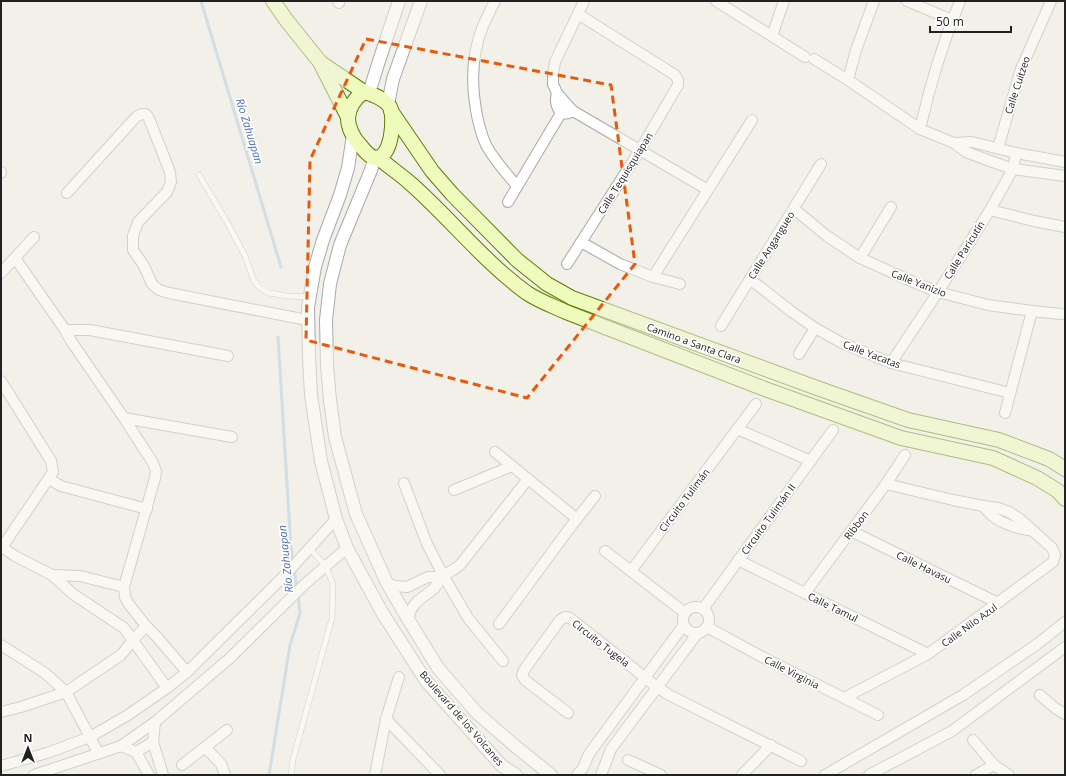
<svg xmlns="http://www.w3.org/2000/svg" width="1066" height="776" font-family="'Open Sans',sans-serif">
	<rect width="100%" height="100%" fill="#f2f0e8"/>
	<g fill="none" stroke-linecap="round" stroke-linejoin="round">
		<g stroke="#a8cae0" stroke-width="3">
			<polyline points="201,1 281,267"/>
			<polyline points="278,337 291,549 293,563"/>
			<polyline points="294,568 297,589"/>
			<polyline points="269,775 290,645 300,613 298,594"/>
		</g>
		<defs>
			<g id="service">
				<polyline points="199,175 228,224 245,256 254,281 260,288 269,293 287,296 309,297"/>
				<polyline points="291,775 293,759 332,618 333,585 326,566 309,548"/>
			</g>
			<g id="minor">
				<polyline points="338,1 339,3"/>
				<path d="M 495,1 C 491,9 487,17 483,26 C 472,53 471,82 476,110 C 478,122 481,134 486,145 C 494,160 506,173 517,186"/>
				<polyline points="716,1 805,57"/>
				<polyline points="907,1 952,20"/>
				<polyline points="772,36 784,1"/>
				<polyline points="814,59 848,80 920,129 954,143 966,152 993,162 1013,169 1065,176"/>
				<polyline points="848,80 856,50 874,1"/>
				<path d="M 557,93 C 555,100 556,107 561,113 C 566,114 569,114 573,111 L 563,100 L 557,93 L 553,84 L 553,74 L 555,62 L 584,1"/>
				<polyline points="573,111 708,190"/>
				<path d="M 920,129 C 930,85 943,42 960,1"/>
				<polyline points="954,143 972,142 1016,153 1065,162"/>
				<polyline points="998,148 1021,69 1051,1"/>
				<polyline points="1,172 1,173"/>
				<path d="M 67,193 L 136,117 C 144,112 147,113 150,121 L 170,172 L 171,182 L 167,192 L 138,222 L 133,236 L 133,250 L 144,266 L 152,284 L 159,290 L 169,293 L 307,320"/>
				<polyline points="508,202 561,113"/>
				<polyline points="794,209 827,236 860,258 918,284 938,292 988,305 1032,311 1061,314"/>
				<polyline points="990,210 1034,221 1065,227"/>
				<polyline points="581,242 620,264 653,277 680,284"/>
				<polyline points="15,258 65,330 71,341 124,418 153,463 156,471 155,478 124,587 125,597 128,603 146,626 156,636 187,672"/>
				<polyline points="860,258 891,207"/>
				<polyline points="567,264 640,150 678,85 678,80 675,75 578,14"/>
				<polyline points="1,273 34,237"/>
				<polyline points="653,277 752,120"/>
				<polyline points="750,279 792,312 815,328 842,343 891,363 1010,393"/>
				<polyline points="721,326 821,164"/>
				<polyline points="65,330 90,330 228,356"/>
				<polyline points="799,354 815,328"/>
				<polyline points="891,363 938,292 990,210 1013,169 1016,153"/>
				<polyline points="1,381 51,461 53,472 1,549"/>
				<polyline points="1005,413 1032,311"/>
				<polyline points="124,418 232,437"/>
				<polyline points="737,429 811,461"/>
				<polyline points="495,452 577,519"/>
				<polyline points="49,479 61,486 147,509"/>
				<polyline points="404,483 427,544 443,575 468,618 503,661"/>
				<polyline points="454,490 512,466"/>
				<path d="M 983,506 C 987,510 990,514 994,517 C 1006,526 1020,529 1034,531"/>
				<polyline points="851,531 998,603"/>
				<polyline points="2,547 15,556 52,575 73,594 124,628 167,688"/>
				<polyline points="605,551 685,613"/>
				<polyline points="738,560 928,654"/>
				<polyline points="631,571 756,404"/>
				<polyline points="52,575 80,576 124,587"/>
				<polyline points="387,583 395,586 407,587 428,577 440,577 453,570 460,565 528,479"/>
				<polyline points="805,593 886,484 905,455"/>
				<circle cx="696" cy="620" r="13"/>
				<polyline points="703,609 833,430"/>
				<path d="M 408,619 C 409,614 411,609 415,604 C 423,594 438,591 440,577"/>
				<polyline points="499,624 572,525 595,496"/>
				<polyline points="707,627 768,660 878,715"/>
				<polyline points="1,645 45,673 66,692 90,737 98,753"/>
				<polyline points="1040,695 1055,708 1065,714"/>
				<polyline points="844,698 928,654 1053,562 1055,555 1052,548 1020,519 1009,512 998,508 983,506 953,500 886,484"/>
				<polyline points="1,712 21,707 66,692 121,655 133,640 146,626"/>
				<polyline points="568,713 525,680 522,675 524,670 560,620 565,617 570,618 657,687 669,695 801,761"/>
				<polyline points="386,719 440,775"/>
				<polyline points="155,722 153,742 163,775"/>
				<polyline points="973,740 994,765 1009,775"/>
				<polyline points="121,746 136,752 149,775"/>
				<polyline points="205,747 221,764 225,775"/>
				<polyline points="136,752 153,742"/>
				<polyline points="628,760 661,775"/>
				<polyline points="182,765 227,730"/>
				<polyline points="1,766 47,753 90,737 128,715 167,688 187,672 287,573 336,519"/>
				<polyline points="34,775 121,746 155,722 230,658 306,583 347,548"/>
				<polyline points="375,775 386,719 399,677"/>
				<polyline points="577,775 583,768 589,754 683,626"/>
				<polyline points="601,775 611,749 697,634"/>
				<polyline points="742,775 771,745"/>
				<polyline points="825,775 963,695 1036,645 1065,622"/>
				<polyline points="869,775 952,731 1065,647"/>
				<polyline points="976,775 994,765"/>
			</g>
			<g id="tertiary">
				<polyline points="369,93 379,61 399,1"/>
				<polyline points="388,104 393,79 421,1"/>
				<polyline points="353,135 348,168 340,195 323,240 315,267 308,307 309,357 311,395 321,461 336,519 347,548 366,583 383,614 426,681 501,765 516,775"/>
				<polyline points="375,158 371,170 340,245 330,284 326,320 327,365 330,400 335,437 356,514 387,583 408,619 438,668 457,690 477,713 515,746 551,775"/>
			</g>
			<g id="secondary">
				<polyline points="273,1 287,21 320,62 348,117"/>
				<polyline points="321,63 364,92"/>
				<path d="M 364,92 C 372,94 385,99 390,107 C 395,117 392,158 376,158 C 369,157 364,150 360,145 C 353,138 348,127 348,118 C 349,107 355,98 364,92 Z"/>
				<polyline points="391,111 432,171 452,194 517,260 547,284 572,298 817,388 908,420 999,440 1049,459 1065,469"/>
				<path d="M 379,158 C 389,167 400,174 410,183 C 450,218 484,262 527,293 C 539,301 553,306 566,312 L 765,389 L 901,438 L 993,458 L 1037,478 L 1058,491 L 1065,499"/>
			</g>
		</defs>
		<use href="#service" stroke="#a8a8a8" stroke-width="6"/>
		<use href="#minor" stroke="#a8a8a8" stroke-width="12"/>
		<use href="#tertiary" stroke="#a8a8a8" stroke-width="14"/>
		<use href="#secondary" stroke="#5d7e02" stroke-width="16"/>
		<use href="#service" stroke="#fff" stroke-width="5"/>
		<use href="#minor" stroke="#fff" stroke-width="10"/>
		<use href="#tertiary" stroke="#fff" stroke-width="12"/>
		<use href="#secondary" stroke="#eefbbc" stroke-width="14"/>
	</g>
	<path d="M0 0H1066V776H0ZM 366,39 L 611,85 L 635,264 L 527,398 L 306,340 L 310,160 Z" fill="#f2f0e8" fill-opacity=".55" fill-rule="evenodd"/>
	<path fill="none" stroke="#e8590c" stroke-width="3" stroke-dasharray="8 5" stroke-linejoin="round" d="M 366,39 L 611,85 L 635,264 L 527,398 L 306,340 L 310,160 Z"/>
	<g text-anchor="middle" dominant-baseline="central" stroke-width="3.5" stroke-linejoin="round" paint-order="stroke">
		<g font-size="10" fill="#212121" stroke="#fff">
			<text transform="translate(1017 85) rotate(-72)">Calle Cuitzeo</text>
			<text transform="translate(625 173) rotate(-58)">Calle Tequisquiapan</text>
			<text transform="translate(771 245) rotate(-58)">Calle Angangueo</text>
			<text transform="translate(964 250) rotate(-58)">Calle Paricutín</text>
			<text transform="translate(919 283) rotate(21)">Calle Yanizio</text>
			<text transform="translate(694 343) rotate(20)">Camino a Santa Clara</text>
			<text transform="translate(872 354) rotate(21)">Calle Yacatas</text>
			<text transform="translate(684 500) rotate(-53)">Circuito Tulimán</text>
			<text transform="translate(768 519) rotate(-54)">Circuito Tulimán II</text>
			<text transform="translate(856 525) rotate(-53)">Ribbon</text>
			<text transform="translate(924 567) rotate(26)">Calle Havasu</text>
			<text transform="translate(833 607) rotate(26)">Calle Tamul</text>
			<text transform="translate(969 625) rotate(-36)">Calle Nilo Azul</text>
			<text transform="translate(601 643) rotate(38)">Circuito Tugela</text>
			<text transform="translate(792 672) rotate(27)">Calle Virginia</text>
			<text transform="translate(462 718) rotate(49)">Boulevard de los Volcanes</text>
		</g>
		<g font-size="11" font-style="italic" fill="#4a6eb5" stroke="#fff">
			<text transform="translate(250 131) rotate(73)">Río Zahuapan</text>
			<text transform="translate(285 559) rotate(-96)">Río Zahuapan</text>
		</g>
	</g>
	<rect width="1066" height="776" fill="none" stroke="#212121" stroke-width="4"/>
	<g transform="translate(28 748)" stroke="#ffffff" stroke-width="3" paint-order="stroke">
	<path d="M0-3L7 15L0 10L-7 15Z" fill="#212121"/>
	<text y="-6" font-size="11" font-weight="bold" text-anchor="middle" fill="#212121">N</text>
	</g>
	<path d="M930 26v6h81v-6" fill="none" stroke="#212121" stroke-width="2"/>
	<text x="936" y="26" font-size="12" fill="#212121" stroke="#ffffff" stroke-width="3" paint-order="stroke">50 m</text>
</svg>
